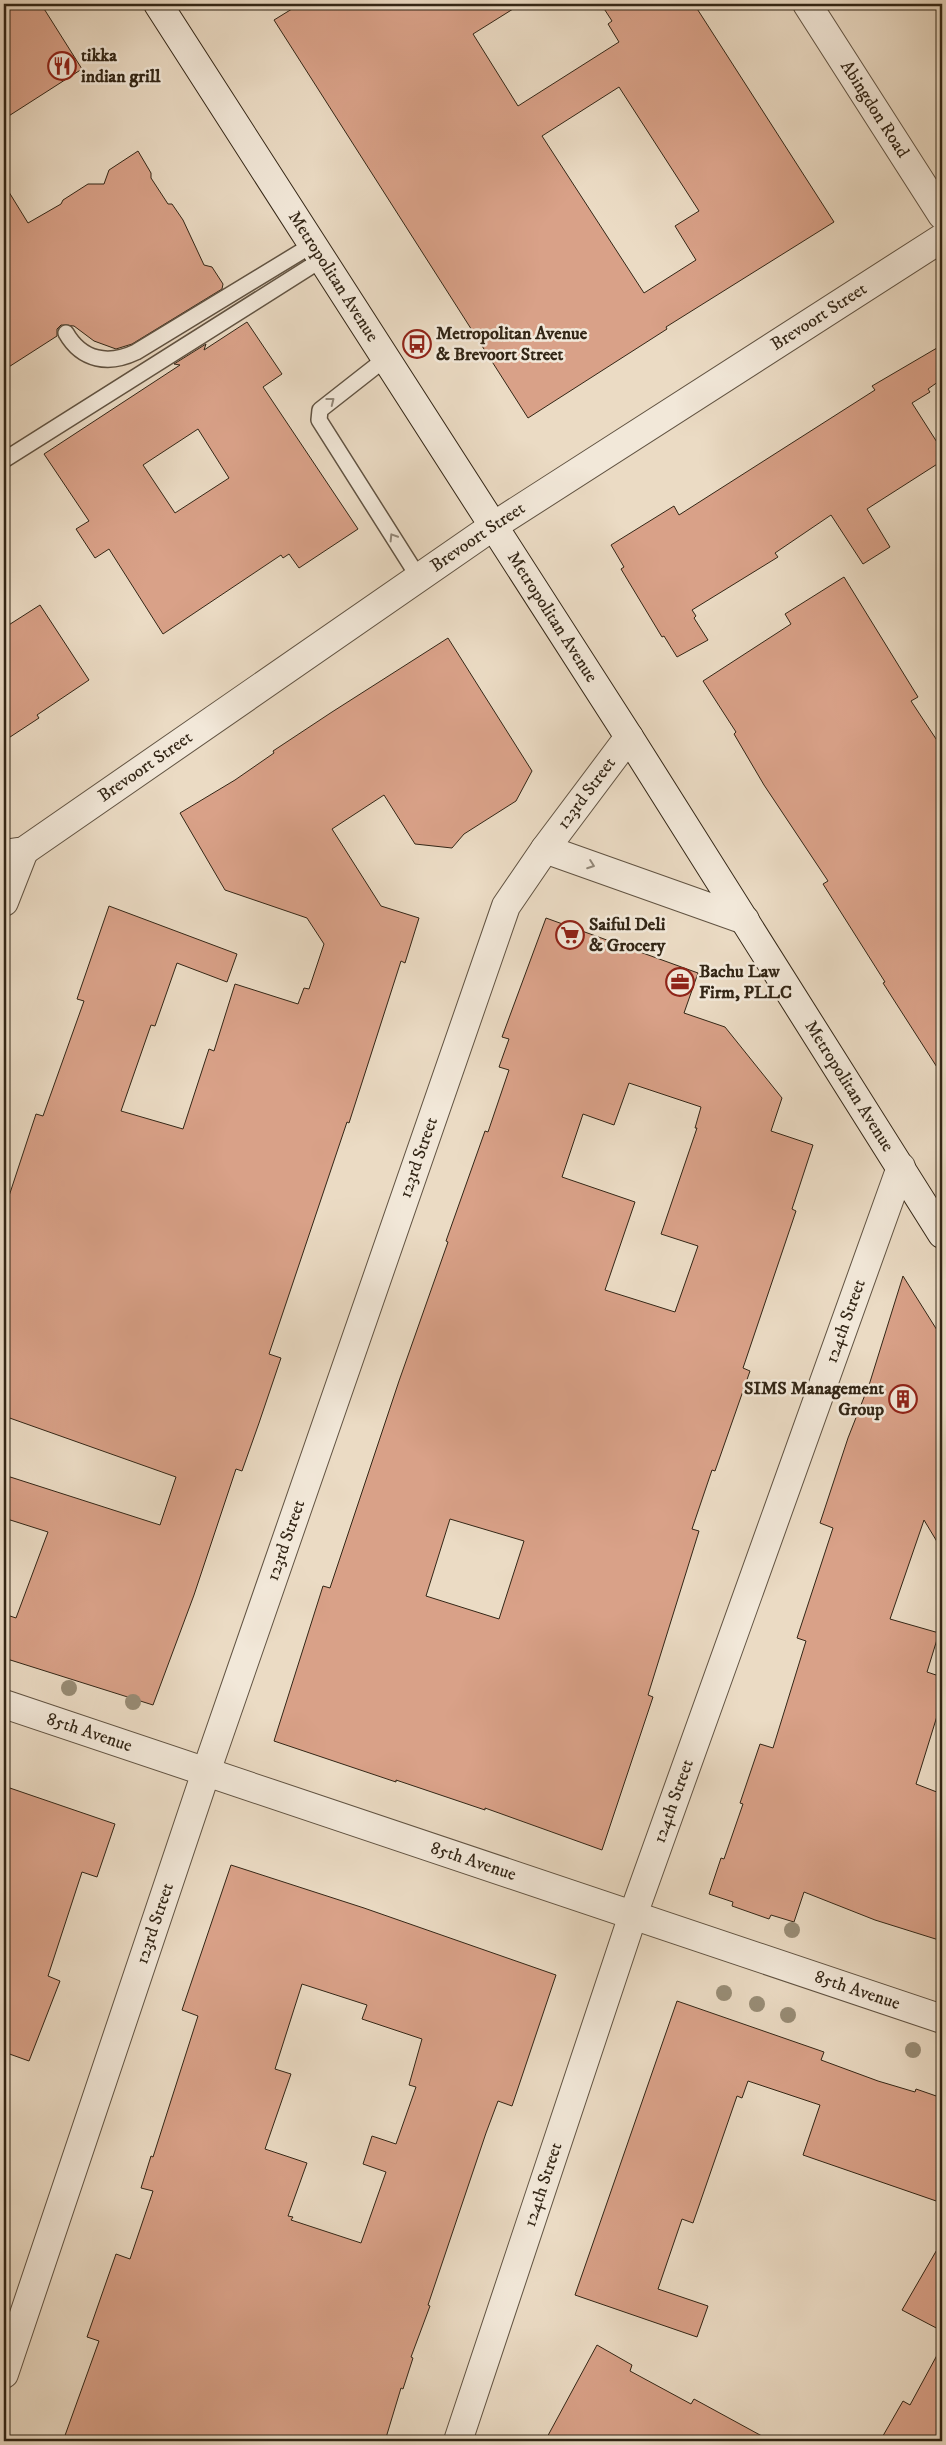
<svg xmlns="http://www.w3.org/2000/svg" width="946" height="2445" font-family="'IM FELL DW Pica',serif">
	<rect width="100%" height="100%" fill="#ebdbc4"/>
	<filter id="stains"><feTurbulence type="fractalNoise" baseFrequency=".004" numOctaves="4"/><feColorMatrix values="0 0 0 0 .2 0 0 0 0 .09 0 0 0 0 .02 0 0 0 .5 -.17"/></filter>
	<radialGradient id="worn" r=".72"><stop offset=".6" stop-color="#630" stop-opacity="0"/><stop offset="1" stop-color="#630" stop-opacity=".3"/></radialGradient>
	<g fill="#d9a188" stroke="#332616" fill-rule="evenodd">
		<polygon points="4,4 41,4 82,69 4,119"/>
		<path d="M 300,4 L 521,4 L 473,34 L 518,106 L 619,42 L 608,24 L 612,21 L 601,4 L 694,4 L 834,222 L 666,327 L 667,329 L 528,418 L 274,20 ZM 619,87 L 699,211 L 675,226 L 696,260 L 644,293 L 542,136 Z"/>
		<polygon points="138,151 151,173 151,178 168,204 172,204 183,220 204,265 212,267 223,284 222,289 132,344 116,349 94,341 74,326 61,325 57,329 57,336 4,370 4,184 28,223 61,204 63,200 88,184 104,184 109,170"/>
		<path d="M 247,322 L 282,374 L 263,387 L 358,529 L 299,568 L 289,554 L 283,558 L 281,555 L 163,634 L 109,549 L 95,558 L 76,529 L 89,521 L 44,454 L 180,365 L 174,364 L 206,344 L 204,350 ZM 198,429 L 229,478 L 175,513 L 143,465 Z"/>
		<polygon points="942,345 942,379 928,389 930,392 912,403 942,450 942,461 867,509 890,547 863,564 831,515 775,553 778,557 692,610 696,616 694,618 708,640 677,657 664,636 662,637 621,569 624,567 611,545 674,506 679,515 875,390 872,386"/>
		<polygon points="844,577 918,697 911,701 942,748 942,1075 883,983 885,982 823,884 828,881 764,785 734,734 736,732 703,681 791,624 785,614"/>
		<polygon points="40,605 89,680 37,715 39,718 4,741 4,628"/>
		<polygon points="448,638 532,771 516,801 464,834 452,848 415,844 384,795 332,829 381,906 419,918 405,963 401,961 349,1123 347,1122 269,1354 281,1358 259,1423 242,1471 236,1469 194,1595 153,1705 4,1658 4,1614 16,1618 48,1532 4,1518 4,1475 160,1525 176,1477 4,1416 4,1194 9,1196 36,1114 43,1116 84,1001 77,999 109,906 237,954 227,982 177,963 155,1026 151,1025 121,1111 183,1129 209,1049 214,1051 235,984 298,1004 304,988 309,989 324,944 307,918 225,890 180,813 235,780 274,753 273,751 332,712"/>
		<path d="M 546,918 L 698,973 L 684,1013 L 725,1027 L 782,1098 L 771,1131 L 813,1145 L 792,1209 L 796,1211 L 743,1368 L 750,1371 L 715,1471 L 712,1470 L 692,1529 L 699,1531 L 648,1695 L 653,1697 L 602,1850 L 485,1808 L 485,1810 L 396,1780 L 396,1782 L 274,1741 L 323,1586 L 330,1588 L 399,1381 L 448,1242 L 446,1241 L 485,1131 L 488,1132 L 509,1070 L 499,1067 L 509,1039 L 502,1037 ZM 629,1083 L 701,1107 L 695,1128 L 697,1128 L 661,1234 L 698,1246 L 675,1312 L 605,1290 L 635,1202 L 562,1177 L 583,1114 L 614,1125 ZM 450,1519 L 524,1541 L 499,1619 L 426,1596 Z"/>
		<polygon points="903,1276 942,1338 942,1550 924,1520 890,1619 939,1633 927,1672 942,1677 942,1700 916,1784 942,1794 942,1941 875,1920 804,1892 794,1922 771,1915 769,1919 732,1906 733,1902 709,1894 721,1858 724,1859 743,1804 740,1803 760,1744 773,1748 806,1641 797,1638 833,1528 820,1523 848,1438 870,1382"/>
		<polygon points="4,1786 115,1824 97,1877 82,1872 48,1976 60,1981 29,2061 4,2052"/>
		<path d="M 231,1865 L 364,1908 L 556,1975 L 512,2106 L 498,2101 L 486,2133 L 428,2305 L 430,2306 L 411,2357 L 413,2358 L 403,2389 L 401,2388 L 385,2441 L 63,2441 L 99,2341 L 87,2337 L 116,2254 L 130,2259 L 153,2191 L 141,2188 L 151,2156 L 153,2157 L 198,2016 L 182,2010 ZM 302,1984 L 367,2005 L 362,2019 L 422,2039 L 409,2085 L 416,2087 L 396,2144 L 372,2136 L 363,2164 L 386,2172 L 361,2243 L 291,2220 L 293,2217 L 288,2216 L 307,2163 L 265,2149 L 291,2074 L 275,2069 Z"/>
		<polygon points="677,2001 824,2052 821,2060 878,2081 915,2092 916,2089 942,2098 942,2203 803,2155 820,2105 748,2081 742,2098 737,2096 693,2223 682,2219 658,2289 708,2306 697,2337 575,2295"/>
		<polygon points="942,2241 942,2331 902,2310"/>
		<polygon points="597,2345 632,2365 630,2371 691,2404 694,2399 771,2441 545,2441"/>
		<polygon points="942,2346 942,2441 880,2441 903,2401 910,2405"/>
	</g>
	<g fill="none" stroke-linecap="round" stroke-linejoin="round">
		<defs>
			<g id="lane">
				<path d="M 66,333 C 82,361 109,365 136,352 L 312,245"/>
				<polyline points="385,359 320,410 319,420 419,578"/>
				<polyline points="4,460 321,260"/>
			</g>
			<g id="street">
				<path id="s1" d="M 807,4 L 942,215"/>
				<polyline points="545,849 745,920"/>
				<path id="s2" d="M 4,854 L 24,851 L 492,527 L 942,238"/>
				<polyline points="4,902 24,851"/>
				<path id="s3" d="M 4,1704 L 942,2019"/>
				<path id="s4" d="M 4,2374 L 206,1772 L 506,906 L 545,849 L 629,737"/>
				<path id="s5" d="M 458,2441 L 633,1915 L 901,1167"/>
			</g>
			<g id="secondary">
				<path id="s6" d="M 158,4 L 629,737 L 942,1234"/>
			</g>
		</defs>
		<use href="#lane" stroke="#615342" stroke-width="18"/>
		<use href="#street" stroke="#615342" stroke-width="30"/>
		<use href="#secondary" stroke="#332616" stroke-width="30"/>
		<use href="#lane" stroke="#f2e8d9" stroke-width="15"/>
		<use href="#street" stroke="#f2e8d9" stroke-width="28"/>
		<use href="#secondary" stroke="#f2e8d9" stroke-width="28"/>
	</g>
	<g fill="#988c75">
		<circle cx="69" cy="1688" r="8"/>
		<circle cx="133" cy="1702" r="8"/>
		<circle cx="792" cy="1930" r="8"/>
		<circle cx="724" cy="1993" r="8"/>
		<circle cx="757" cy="2004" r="8"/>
		<circle cx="788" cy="2015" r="8"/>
		<circle cx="913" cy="2050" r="8"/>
	</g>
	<defs><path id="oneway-chevron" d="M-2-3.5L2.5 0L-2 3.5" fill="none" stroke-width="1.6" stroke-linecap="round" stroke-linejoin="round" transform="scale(1.25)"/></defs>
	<g stroke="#928778">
		<use href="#oneway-chevron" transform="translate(331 401) rotate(-38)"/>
		<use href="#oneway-chevron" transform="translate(393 537) rotate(-122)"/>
		<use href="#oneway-chevron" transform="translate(591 865) rotate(20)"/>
	</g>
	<defs>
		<symbol id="restaurant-ring" viewBox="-11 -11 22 22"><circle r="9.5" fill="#f2e8d9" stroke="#8f2418" stroke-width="1.5"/><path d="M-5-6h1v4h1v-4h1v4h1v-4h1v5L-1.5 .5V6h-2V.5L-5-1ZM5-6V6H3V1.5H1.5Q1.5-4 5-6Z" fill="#8f2418"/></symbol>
		<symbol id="bus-ring" viewBox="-11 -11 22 22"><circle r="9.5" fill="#f2e8d9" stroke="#8f2418" stroke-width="1.5"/><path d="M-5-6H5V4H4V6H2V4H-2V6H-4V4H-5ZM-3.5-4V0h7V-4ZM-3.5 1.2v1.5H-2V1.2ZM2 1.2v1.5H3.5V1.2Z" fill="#8f2418"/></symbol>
		<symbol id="supermarket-ring" viewBox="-11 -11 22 22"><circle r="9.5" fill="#f2e8d9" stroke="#8f2418" stroke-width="1.5"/><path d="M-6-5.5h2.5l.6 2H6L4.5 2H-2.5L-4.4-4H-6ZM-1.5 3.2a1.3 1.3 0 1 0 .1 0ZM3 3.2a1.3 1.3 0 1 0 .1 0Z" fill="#8f2418"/></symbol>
		<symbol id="office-ring" viewBox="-11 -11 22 22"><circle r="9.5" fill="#f2e8d9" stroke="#8f2418" stroke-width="1.5"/><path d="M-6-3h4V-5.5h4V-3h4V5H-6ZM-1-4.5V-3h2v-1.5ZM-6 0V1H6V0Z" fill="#8f2418"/></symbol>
		<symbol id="building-ring" viewBox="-11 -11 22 22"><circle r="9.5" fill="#f2e8d9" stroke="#8f2418" stroke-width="1.5"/><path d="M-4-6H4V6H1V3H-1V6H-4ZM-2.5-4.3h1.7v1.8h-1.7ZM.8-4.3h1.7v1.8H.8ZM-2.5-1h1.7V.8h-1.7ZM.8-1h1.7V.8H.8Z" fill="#8f2418"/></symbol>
	</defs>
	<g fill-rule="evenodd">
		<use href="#restaurant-ring" x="46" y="50" width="32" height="32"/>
		<use href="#bus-ring" x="401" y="328" width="32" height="32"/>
		<use href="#supermarket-ring" x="554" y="919" width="32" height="32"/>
		<use href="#office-ring" x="664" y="966" width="32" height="32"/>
		<use href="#building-ring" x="887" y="1383" width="32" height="32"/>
	</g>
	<g text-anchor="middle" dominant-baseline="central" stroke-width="5" stroke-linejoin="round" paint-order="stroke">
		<g font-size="18" font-weight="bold" fill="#332616" stroke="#f2e8d9" text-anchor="start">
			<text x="81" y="56">tikka<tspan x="81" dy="21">indian grill</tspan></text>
			<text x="436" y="334">Metropolitan Avenue<tspan x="436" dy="21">&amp; Brevoort Street</tspan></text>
			<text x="589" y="925">Saiful Deli<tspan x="589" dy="21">&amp; Grocery</tspan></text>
			<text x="699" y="972">Bachu Law<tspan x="699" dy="21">Firm, PLLC</tspan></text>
			<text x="884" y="1389" text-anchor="end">SIMS Management<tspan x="884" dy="21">Group</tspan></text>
		</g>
		<g font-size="18" fill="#332616" stroke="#f2e8d9">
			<text stroke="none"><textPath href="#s1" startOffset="125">Abingdon Road</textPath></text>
			<text stroke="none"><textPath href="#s6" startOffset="324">Metropolitan Avenue</textPath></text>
			<text stroke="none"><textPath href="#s2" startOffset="978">Brevoort Street</textPath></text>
			<text stroke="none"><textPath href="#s2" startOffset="572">Brevoort Street</textPath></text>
			<text stroke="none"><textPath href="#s6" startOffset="729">Metropolitan Avenue</textPath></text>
			<text stroke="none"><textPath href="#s2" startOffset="168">Brevoort Street</textPath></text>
			<text stroke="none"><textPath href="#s4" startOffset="1690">123rd Street</textPath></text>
			<text stroke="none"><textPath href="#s6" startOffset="1284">Metropolitan Avenue</textPath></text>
			<text stroke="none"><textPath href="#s4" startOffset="1285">123rd Street</textPath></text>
			<text stroke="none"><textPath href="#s5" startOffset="1185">124th Street</textPath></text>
			<text stroke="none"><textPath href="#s4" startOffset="880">123rd Street</textPath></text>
			<text stroke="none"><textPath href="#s3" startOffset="90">85th Avenue</textPath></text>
			<text stroke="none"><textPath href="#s5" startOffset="675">124th Street</textPath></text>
			<text stroke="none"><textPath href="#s3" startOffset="495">85th Avenue</textPath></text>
			<text stroke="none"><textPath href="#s4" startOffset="475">123rd Street</textPath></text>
			<text stroke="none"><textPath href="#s3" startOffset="900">85th Avenue</textPath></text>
			<text stroke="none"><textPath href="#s5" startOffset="270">124th Street</textPath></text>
		</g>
	</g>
	<rect width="946" height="2445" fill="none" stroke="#ebdbc4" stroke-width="20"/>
	<rect x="5" y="5" width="936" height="2435" fill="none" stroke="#332616" stroke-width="2.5"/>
	<rect x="10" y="10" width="926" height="2425" fill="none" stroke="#332616"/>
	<rect width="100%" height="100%" filter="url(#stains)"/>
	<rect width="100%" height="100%" fill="url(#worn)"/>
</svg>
